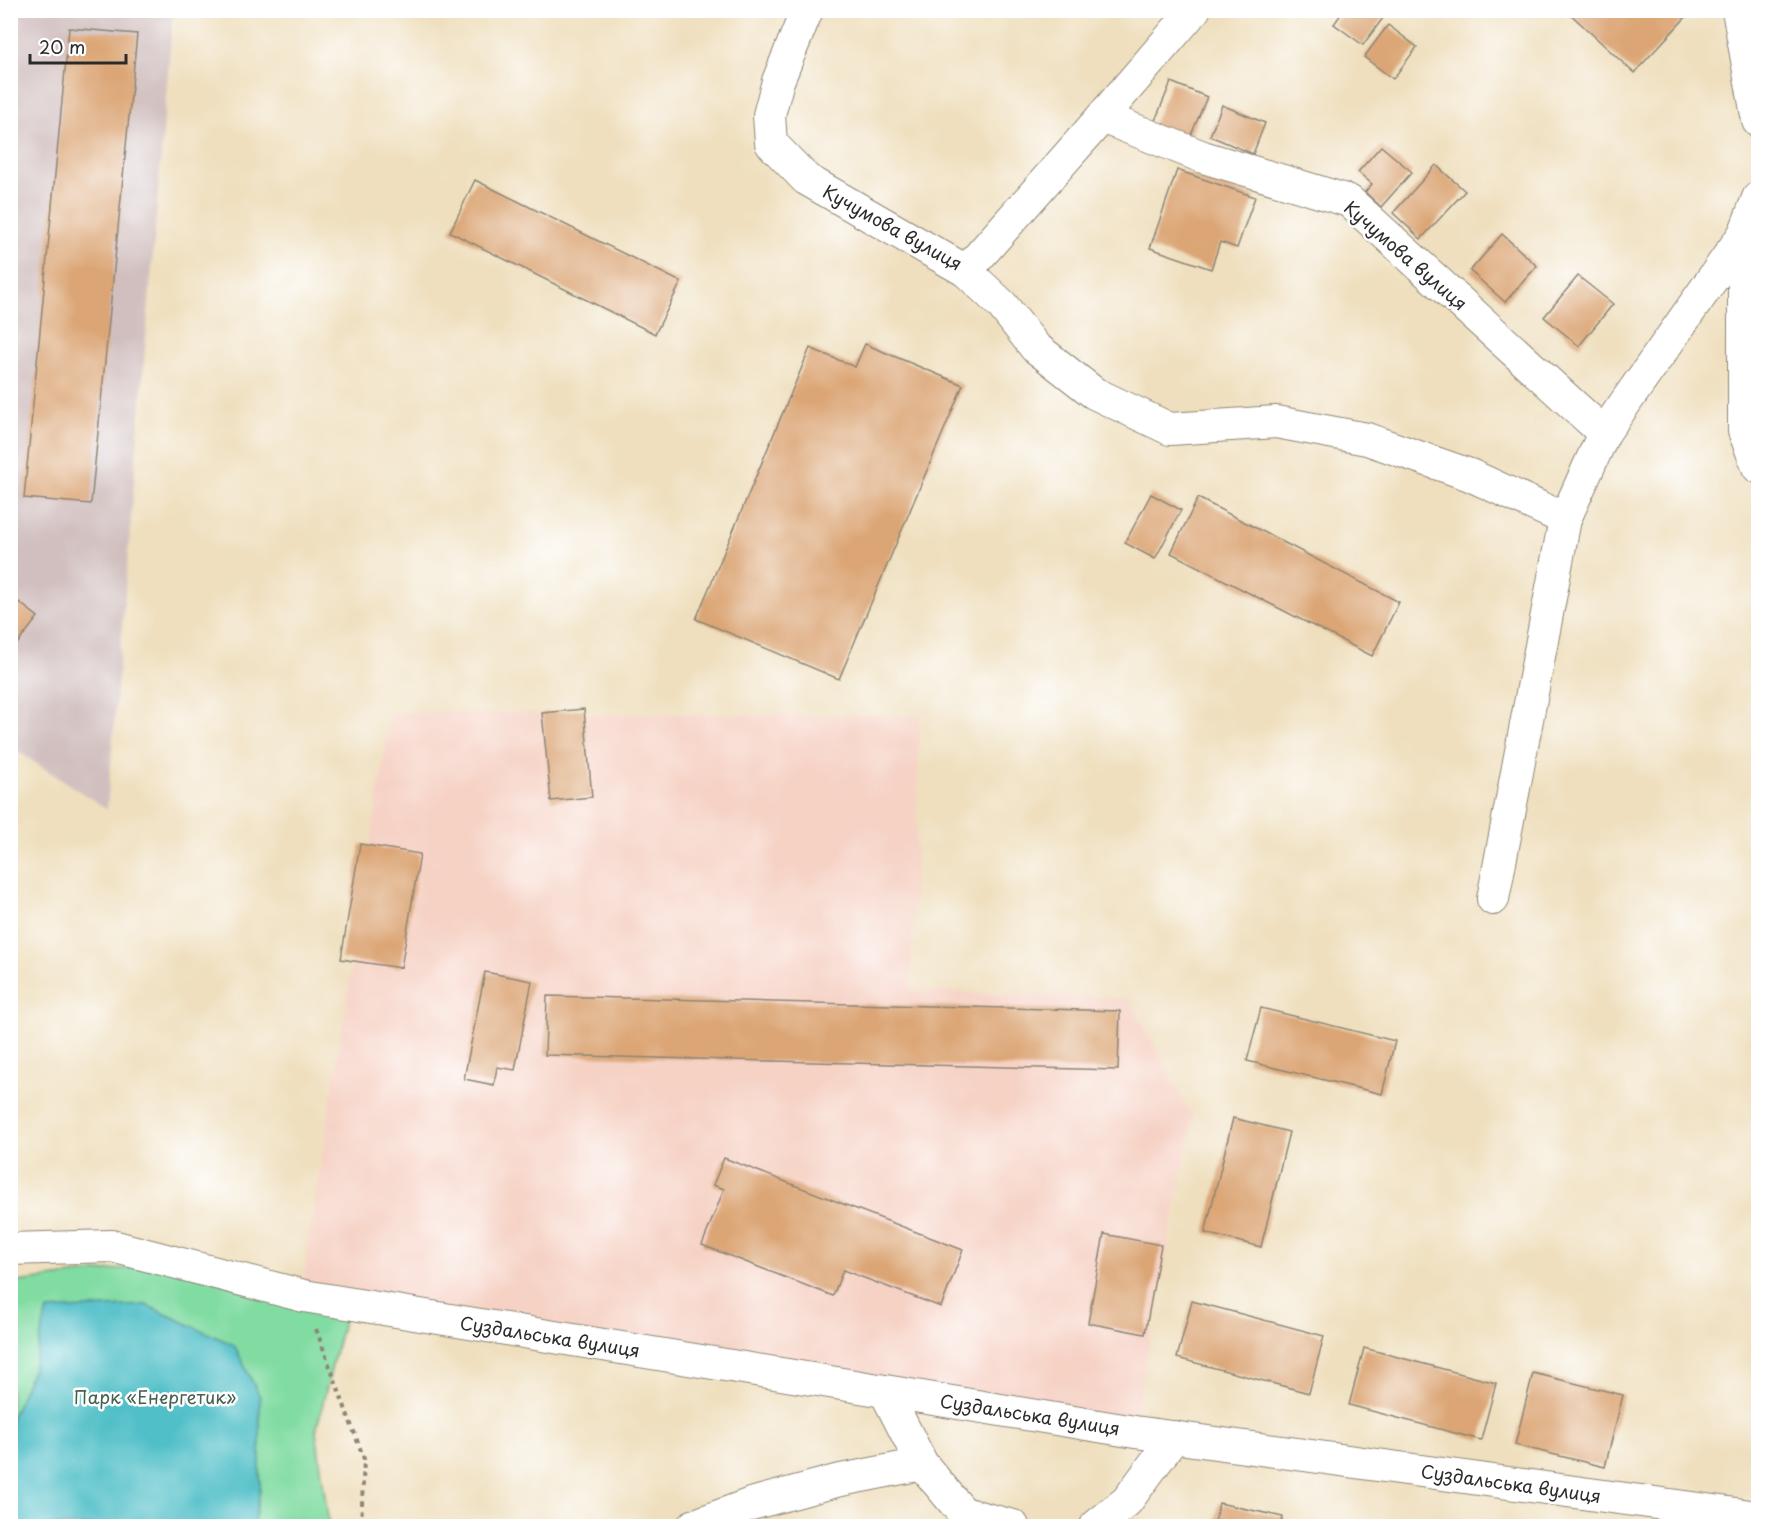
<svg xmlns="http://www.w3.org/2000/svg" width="1769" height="1537" font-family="'Playpen Sans',sans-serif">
	<rect width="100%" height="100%" fill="#fff"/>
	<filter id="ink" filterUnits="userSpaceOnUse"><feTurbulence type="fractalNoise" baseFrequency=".0167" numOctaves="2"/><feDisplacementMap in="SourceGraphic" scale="12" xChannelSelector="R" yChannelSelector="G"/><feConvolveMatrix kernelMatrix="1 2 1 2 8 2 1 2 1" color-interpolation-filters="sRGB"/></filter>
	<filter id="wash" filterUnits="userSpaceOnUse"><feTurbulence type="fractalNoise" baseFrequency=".008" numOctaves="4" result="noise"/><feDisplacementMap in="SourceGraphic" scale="24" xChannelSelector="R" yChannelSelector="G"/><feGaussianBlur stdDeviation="1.35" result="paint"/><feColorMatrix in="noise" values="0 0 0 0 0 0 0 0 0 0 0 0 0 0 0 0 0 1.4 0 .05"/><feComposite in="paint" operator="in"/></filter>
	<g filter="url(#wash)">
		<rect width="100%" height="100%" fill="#efdfbe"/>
		<polygon fill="#f6d2c5" points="391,712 920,716 911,991 1129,998 1193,1118 1133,1425 302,1286"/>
		<polygon fill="#d1bfbf" points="10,11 173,11 107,809 11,747"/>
		<polygon fill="#81dca2" stroke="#568466" stroke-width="1.5" points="168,1263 344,1317 316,1431 329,1526 11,1526 10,1283"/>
		<polygon fill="#51bfc8" stroke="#3e757a" stroke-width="1.5" points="146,1305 234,1345 260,1397 260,1491 253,1526 11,1526 11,1419 33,1368 47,1310"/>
		<g id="blocks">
			<g fill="#dba574">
				<polygon points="1344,10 1389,10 1363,45 1334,24"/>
				<polygon points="1566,10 1678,10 1686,17 1634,73"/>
				<polygon points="1388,25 1417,47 1393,79 1364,57"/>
				<polygon points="69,28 137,34 91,504 24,498"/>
				<polygon points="1171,82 1207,97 1188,142 1152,128"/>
				<polygon points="1222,105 1265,123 1253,154 1210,136"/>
				<polygon points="1381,146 1412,172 1381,207 1365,192 1372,184 1358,172"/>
				<polygon points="1436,165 1465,191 1421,239 1393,213"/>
				<polygon points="1177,170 1255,197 1237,248 1220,242 1211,269 1150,248"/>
				<polygon points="475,180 681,282 655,334 450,232"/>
				<polygon points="1502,234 1537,266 1505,302 1470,271"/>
				<polygon points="1578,276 1613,304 1579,346 1544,317"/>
				<polygon points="865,344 963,385 839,679 696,619 810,348 855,367"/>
				<polygon points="1151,494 1181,510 1155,559 1125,543"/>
				<polygon points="1198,498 1399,602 1372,656 1171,553"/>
				<polygon points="10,595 38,617 10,653"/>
				<polygon points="584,709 592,797 551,801 542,713"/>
				<polygon points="360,844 420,854 401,968 341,959"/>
				<polygon points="485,972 532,981 515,1070 497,1067 494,1085 464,1079"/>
				<polygon points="547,996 1120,1011 1118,1070 545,1055"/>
				<polygon points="1261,1008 1395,1041 1382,1094 1247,1061"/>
				<polygon points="1233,1118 1289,1132 1261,1247 1205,1233"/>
				<polygon points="724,1158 963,1250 941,1307 843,1270 833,1296 702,1245 724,1189 713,1185"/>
				<polygon points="1104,1234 1161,1245 1145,1334 1088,1323"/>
				<polygon points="1192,1301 1324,1336 1309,1393 1177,1358"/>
				<polygon points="1364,1348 1496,1383 1481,1440 1349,1405"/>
				<polygon points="1533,1373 1623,1395 1605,1467 1515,1445"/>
				<polygon points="1219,1503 1283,1517 1281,1526 1214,1526"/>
			</g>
		</g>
	</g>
	<g filter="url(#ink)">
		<use href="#blocks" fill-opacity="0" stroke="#8d8574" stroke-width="1.5"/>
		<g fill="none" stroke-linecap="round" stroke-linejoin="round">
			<defs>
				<g id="minor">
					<polyline points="807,10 778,81 769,115 771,143 806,179 966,271 1102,117 1194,10"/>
					<polyline points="1738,10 1758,121"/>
					<polyline points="1102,117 1203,157 1349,201 1604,433"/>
					<polyline points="1758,198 1744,234 1744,431 1758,467"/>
					<polyline points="966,271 1002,305 1035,347 1094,393 1170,429 1276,422 1367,439 1470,475 1565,519"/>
					<polyline points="1493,899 1565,519 1604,433 1744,234"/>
					<polyline points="10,1249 112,1246 304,1296 1135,1432 1758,1517"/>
					<polyline points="885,1391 922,1464 963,1513 1013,1526"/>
					<polyline points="693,1526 751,1504 836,1481 922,1464"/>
					<polyline points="1096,1526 1127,1501 1174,1437"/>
				</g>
			</defs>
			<use href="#minor" stroke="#8d8574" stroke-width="34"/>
			<polyline stroke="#8d8574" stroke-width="4" stroke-dasharray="4.5 4.5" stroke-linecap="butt" points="316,1329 364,1459 361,1526"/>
			<use href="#minor" stroke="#fff" stroke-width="32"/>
		</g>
	</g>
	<g text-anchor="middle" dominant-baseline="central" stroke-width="5" stroke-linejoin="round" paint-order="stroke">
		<g font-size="18" fill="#2b2b2b" stroke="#fff">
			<text transform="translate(893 227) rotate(29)">Кучумова вулиця</text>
			<text transform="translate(1406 255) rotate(41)">Кучумова вулиця</text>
			<text transform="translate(550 1336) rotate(9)">Суздальська вулиця</text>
			<text transform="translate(1030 1414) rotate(9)">Суздальська вулиця</text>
			<text transform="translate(1511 1483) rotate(8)">Суздальська вулиця</text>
		</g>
		<g font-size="18" fill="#45604f" stroke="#fff">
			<text x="155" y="1396">Парк «Енергетик»</text>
		</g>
	</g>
	<rect width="1769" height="1537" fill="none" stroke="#fff" stroke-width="36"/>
	<path d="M30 54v9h96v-9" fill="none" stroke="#2b2b2b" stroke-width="3"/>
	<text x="39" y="54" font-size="18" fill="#2b2b2b" stroke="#ffffff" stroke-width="4.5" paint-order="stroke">20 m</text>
</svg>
